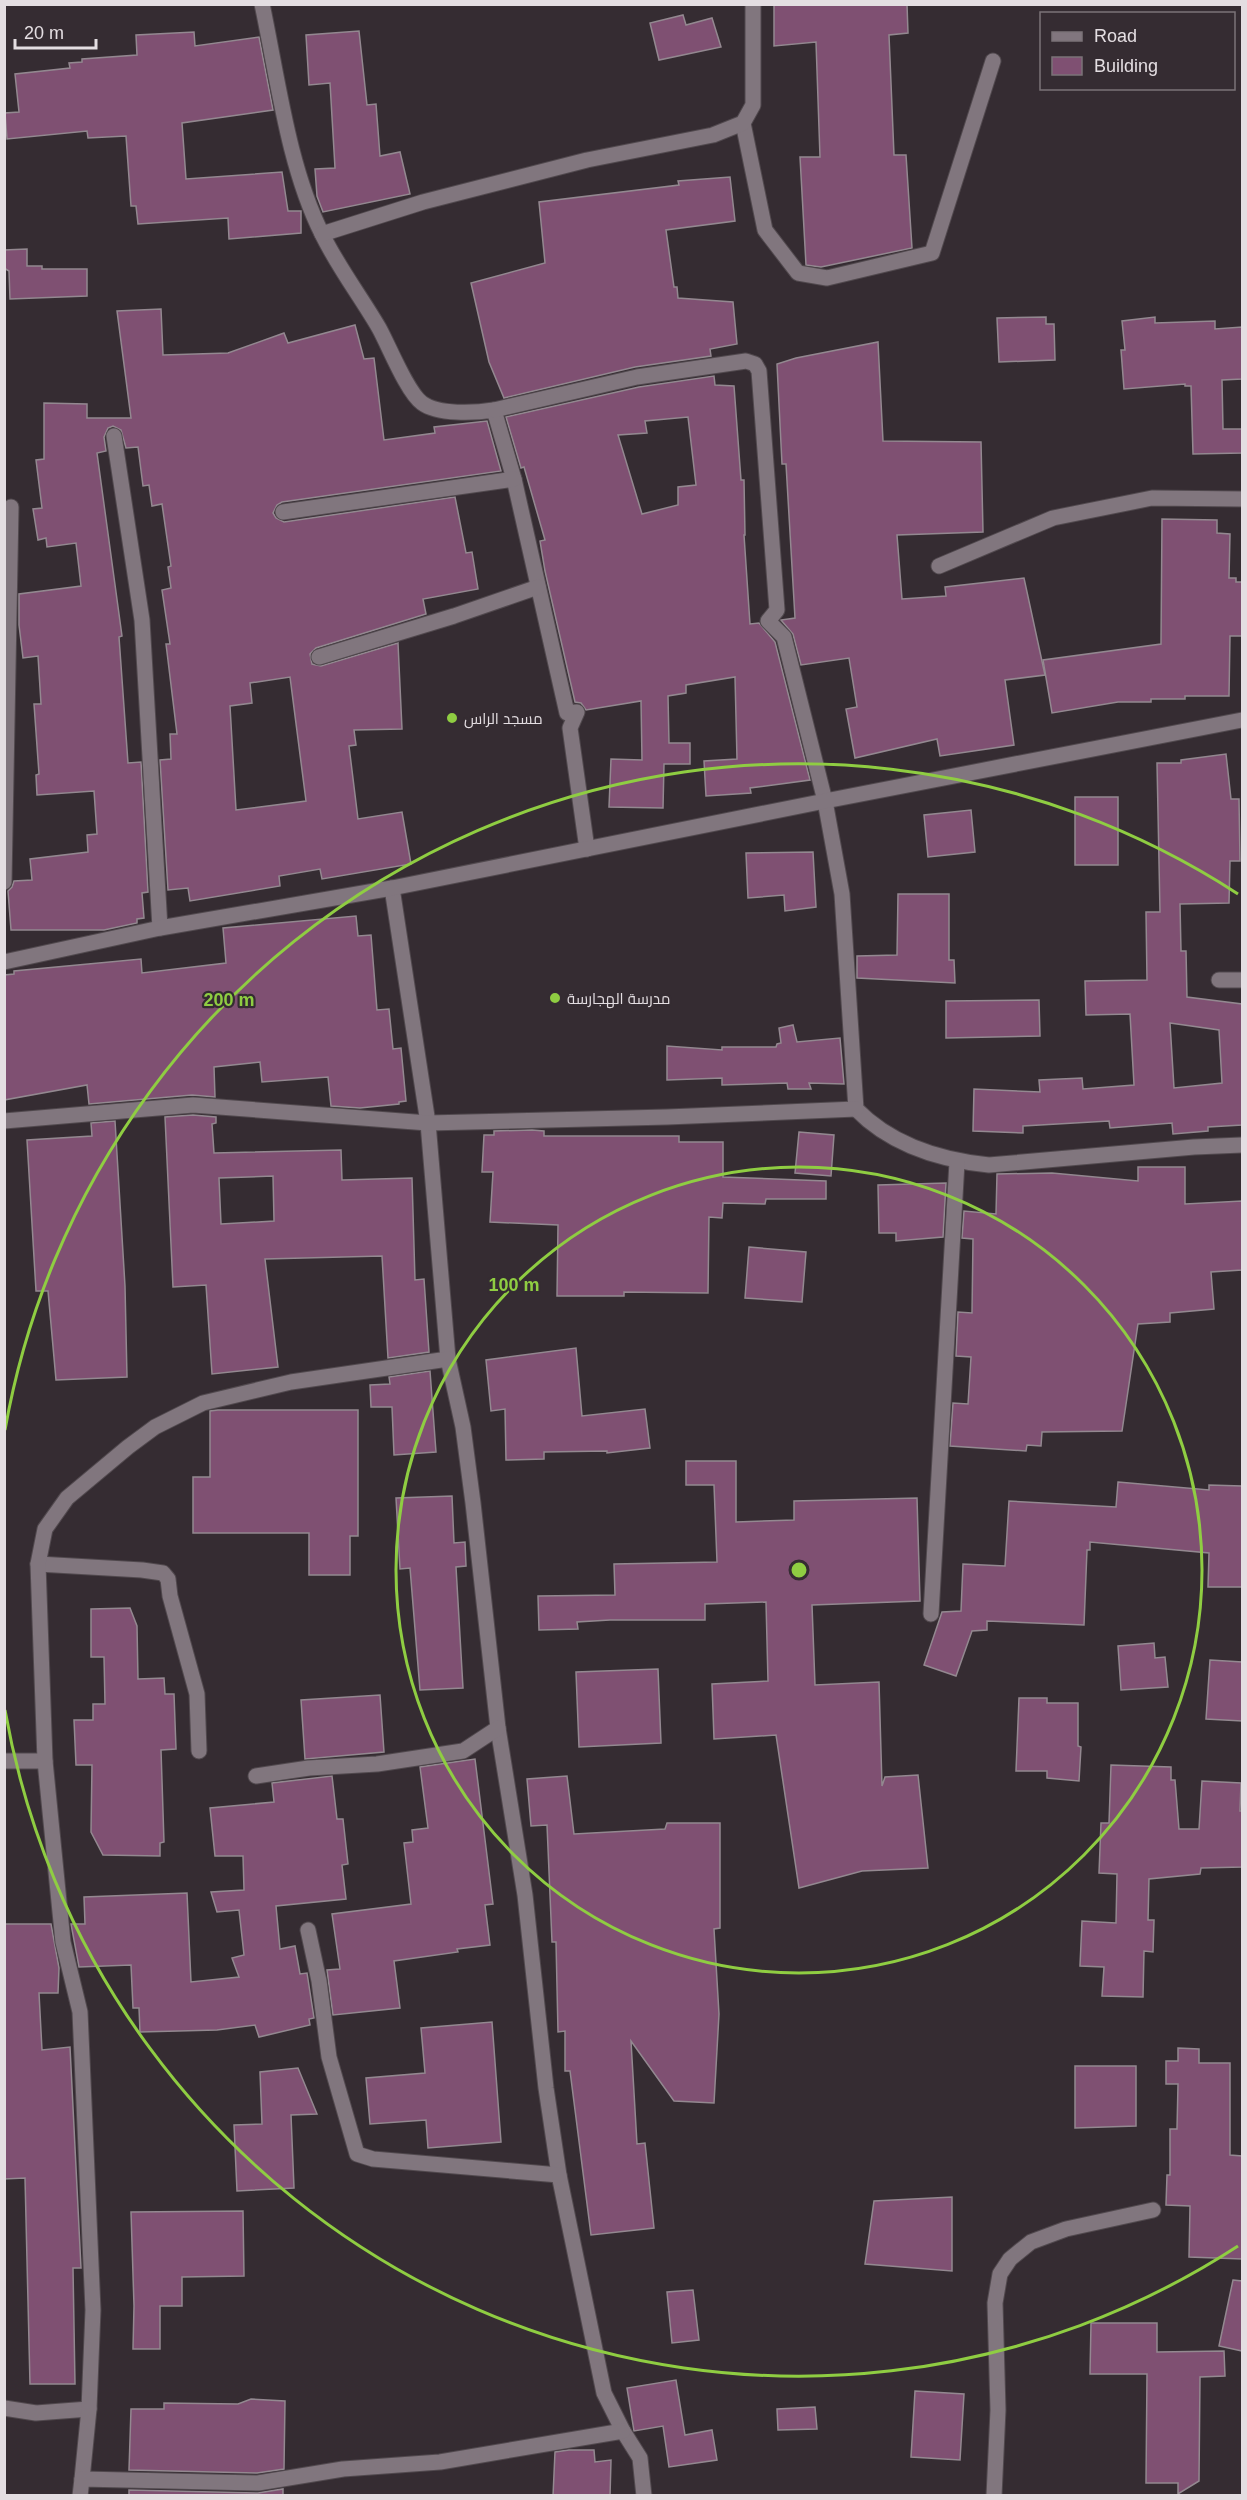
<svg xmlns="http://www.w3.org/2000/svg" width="1247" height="2500" font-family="Arial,Cairo,sans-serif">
	<rect width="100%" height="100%" fill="#352c32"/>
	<g fill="#7f5072" stroke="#938890" stroke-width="1.5" fill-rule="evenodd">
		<polygon points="774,4 907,4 908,33 889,35 894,155 906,155 912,248 821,267 806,265 800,157 820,157 816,42 774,46"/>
		<polygon points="683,15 686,25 712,18 721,47 659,60 650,23"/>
		<polygon points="359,31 367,105 376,104 380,156 400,152 410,194 323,212 317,196 315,169 335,168 330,83 309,85 306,35"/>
		<polygon points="194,32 195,46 259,37 273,110 182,123 186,179 282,172 288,211 301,211 301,233 229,239 228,218 138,224 136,206 131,206 126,136 88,138 87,131 7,139 5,113 19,112 15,74 70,68 69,63 82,62 82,59 137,55 136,35"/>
		<polygon points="730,177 735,221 666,230 674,287 677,287 678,298 733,302 737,344 710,349 711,356 635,367 504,398 489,362 471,283 545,263 539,202 679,185 678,181"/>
		<polygon points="27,249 27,266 42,266 42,269 87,269 87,296 10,299 9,271 4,268 4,250"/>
		<path d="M 161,309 L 163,355 L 228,353 L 284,333 L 288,343 L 355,325 L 364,359 L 374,358 L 384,440 L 435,433 L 434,427 L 487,421 L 501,471 L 282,502 L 277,505 L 273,513 L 276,518 L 284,522 L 455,497 L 466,553 L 472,552 L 478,589 L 423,599 L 426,614 L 316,648 L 310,654 L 312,664 L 321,666 L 398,643 L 402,729 L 354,730 L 356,745 L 349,746 L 358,819 L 402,812 L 411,864 L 322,879 L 320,869 L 279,876 L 280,886 L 190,901 L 188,888 L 168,890 L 160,760 L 171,759 L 170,734 L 177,734 L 166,644 L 170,644 L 162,590 L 171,588 L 168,567 L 171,566 L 162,504 L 152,506 L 149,485 L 143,486 L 138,447 L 126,448 L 121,430 L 113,426 L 108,428 L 104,437 L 106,451 L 97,453 L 122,636 L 119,637 L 128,763 L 141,762 L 148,892 L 142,893 L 144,918 L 137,919 L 137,923 L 104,930 L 11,930 L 8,891 L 12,887 L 14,881 L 32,880 L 30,859 L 88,852 L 87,835 L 97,834 L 94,791 L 37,795 L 36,775 L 39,774 L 34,704 L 41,704 L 38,656 L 23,658 L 19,625 L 19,594 L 81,586 L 76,543 L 47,547 L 46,538 L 38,540 L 33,509 L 42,508 L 36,460 L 44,459 L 44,403 L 87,404 L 87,418 L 131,418 L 117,311 ZM 290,677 L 306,801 L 236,810 L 230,706 L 252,703 L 250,683 Z"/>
		<polygon points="1046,317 1046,324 1054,324 1055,360 999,362 997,318"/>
		<polygon points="1155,317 1155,323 1215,321 1215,329 1242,327 1242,379 1222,380 1223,429 1242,429 1242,453 1193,454 1191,386 1185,386 1185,384 1124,389 1121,350 1125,350 1122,321"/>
		<polygon points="878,342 883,441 981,442 983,532 897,535 902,599 946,596 945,587 1024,578 1045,675 1005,680 1014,745 940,756 937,739 855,758 846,709 857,707 849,658 801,665 793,634 781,620 795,618 786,464 782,464 777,364 796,358"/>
		<path d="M 714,376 L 715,385 L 734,386 L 741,480 L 744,480 L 745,535 L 744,535 L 750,624 L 759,623 L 775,642 L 810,780 L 750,788 L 751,793 L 706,796 L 704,761 L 737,759 L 735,677 L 686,685 L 686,693 L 668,696 L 669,743 L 690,743 L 690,764 L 664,764 L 663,808 L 609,807 L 611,759 L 642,760 L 641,701 L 586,710 L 581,703 L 575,702 L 545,571 L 540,541 L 545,540 L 524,467 L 521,468 L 506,417 L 639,387 ZM 688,417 L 696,485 L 678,487 L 678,505 L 642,514 L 618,435 L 647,433 L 645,421 Z"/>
		<polygon points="1162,519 1217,520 1217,533 1230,534 1229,578 1236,578 1236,582 1242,582 1242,636 1230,636 1229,696 1185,696 1185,699 1151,699 1151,702 1118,702 1052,713 1043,660 1161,644"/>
		<path d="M 1226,754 L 1231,799 L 1239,799 L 1240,861 L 1230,861 L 1229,903 L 1180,904 L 1181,951 L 1186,951 L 1187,997 L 1242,1004 L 1242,1125 L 1208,1127 L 1208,1131 L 1173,1134 L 1172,1123 L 1110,1128 L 1109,1121 L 1023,1126 L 1023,1133 L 973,1131 L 974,1089 L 1040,1092 L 1039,1080 L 1082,1078 L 1083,1089 L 1134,1085 L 1130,1014 L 1086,1015 L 1085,981 L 1147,980 L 1146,912 L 1160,912 L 1157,763 L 1181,763 L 1181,760 ZM 1170,1023 L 1219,1030 L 1222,1083 L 1174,1088 Z"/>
		<rect x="1075" y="797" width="43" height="68"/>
		<polygon points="971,810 975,852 928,857 924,815"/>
		<polygon points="813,852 816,907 785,911 784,895 748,898 746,853"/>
		<polygon points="898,894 949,894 949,960 954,960 955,983 857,978 857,956 897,955"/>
		<polygon points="356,916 358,936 371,935 377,1010 389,1009 393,1049 401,1048 406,1101 399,1102 399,1104 360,1108 331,1106 328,1077 262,1082 260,1062 214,1067 215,1097 192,1095 89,1104 87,1085 4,1100 4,975 14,974 14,971 141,959 142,973 226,963 223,928"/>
		<polygon points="1039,1000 1040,1036 946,1038 946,1001"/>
		<polygon points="793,1025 797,1042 840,1038 844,1084 809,1083 811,1089 788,1089 787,1083 722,1085 722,1078 667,1080 667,1046 722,1050 722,1047 776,1047 777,1044 781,1043 779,1028"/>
		<path d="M 193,1115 L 216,1117 L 216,1123 L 212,1124 L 214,1153 L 341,1150 L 342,1180 L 412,1178 L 415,1280 L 424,1279 L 429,1352 L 388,1358 L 382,1256 L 265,1259 L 278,1367 L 212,1374 L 206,1285 L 173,1287 L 165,1117 ZM 273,1176 L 274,1221 L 221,1224 L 219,1178 Z"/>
		<polygon points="115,1121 125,1286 127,1377 56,1380 48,1291 36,1291 27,1140 92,1136 91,1123"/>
		<polygon points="532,1130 544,1131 544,1136 679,1136 679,1142 723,1142 723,1177 826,1181 826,1199 766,1199 765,1204 723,1203 722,1218 709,1217 708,1293 624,1292 624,1296 557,1296 558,1225 490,1222 493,1172 482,1172 484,1135 494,1135 494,1131"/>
		<polygon points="799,1132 834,1135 831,1176 795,1173"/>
		<polygon points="1138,1167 1185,1167 1185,1204 1242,1201 1242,1270 1211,1272 1214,1309 1170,1313 1170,1322 1138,1324 1122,1431 1042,1432 1041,1446 1027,1445 1026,1451 950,1446 953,1403 968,1404 971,1357 956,1356 958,1312 972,1313 973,1239 962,1238 964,1211 996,1214 997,1174 1052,1173 1138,1181"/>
		<polygon points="946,1183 943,1237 896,1241 896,1233 879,1233 878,1185"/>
		<polygon points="749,1247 806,1252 802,1302 745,1298"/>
		<polygon points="576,1348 582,1416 645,1409 650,1448 607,1453 607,1451 544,1452 544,1459 506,1460 505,1409 491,1411 486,1360"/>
		<polygon points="430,1371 436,1452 394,1455 392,1407 371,1407 370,1385 390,1384 389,1377"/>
		<polygon points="218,1410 358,1410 358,1536 350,1536 350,1575 309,1575 309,1533 193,1533 193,1477 210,1477 210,1411"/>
		<polygon points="686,1461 736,1461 736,1522 794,1520 794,1501 917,1498 920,1601 812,1605 815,1685 879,1682 882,1786 885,1777 918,1775 928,1868 862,1871 799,1888 776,1735 714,1739 712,1684 768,1681 766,1602 705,1604 705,1620 610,1620 577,1622 578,1629 539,1630 538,1596 615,1595 614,1564 717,1562 714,1485 686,1485"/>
		<polygon points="1118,1482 1209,1490 1209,1485 1242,1486 1242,1587 1208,1587 1209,1553 1090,1542 1090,1550 1087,1550 1084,1625 987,1621 987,1630 972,1631 956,1676 924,1665 942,1612 961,1611 963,1564 1005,1566 1009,1501 1116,1507"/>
		<polygon points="452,1496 454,1543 465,1542 466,1566 456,1567 463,1688 420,1690 410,1568 400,1569 396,1498"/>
		<polygon points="130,1608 137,1626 138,1679 164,1678 165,1694 174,1694 176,1749 161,1750 164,1842 160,1843 160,1856 103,1855 91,1832 92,1765 76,1765 74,1720 93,1720 93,1704 105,1704 104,1657 91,1657 91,1609"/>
		<polygon points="1154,1643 1155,1658 1165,1657 1168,1687 1121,1690 1118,1646"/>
		<polygon points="1210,1660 1242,1662 1242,1721 1206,1719"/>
		<polygon points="658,1669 661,1743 579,1747 576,1672"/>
		<polygon points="380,1695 384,1752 305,1759 301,1700"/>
		<polygon points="1019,1698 1047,1698 1047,1703 1078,1703 1078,1746 1081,1747 1079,1781 1047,1778 1047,1771 1016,1771"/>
		<polygon points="475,1759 493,1904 485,1905 490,1945 457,1949 458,1952 394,1961 400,2008 333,2015 327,1970 340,1969 332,1914 411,1904 404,1843 413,1842 412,1830 428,1828 420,1767"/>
		<polygon points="1111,1765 1171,1767 1171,1780 1175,1780 1179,1829 1199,1829 1202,1781 1241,1783 1240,1811 1242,1811 1242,1867 1201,1868 1200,1874 1149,1879 1148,1920 1154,1920 1153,1952 1144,1951 1143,1997 1102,1996 1104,1967 1080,1966 1082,1921 1116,1923 1117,1874 1099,1873 1101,1823 1109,1823"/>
		<polygon points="332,1776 337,1819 343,1819 348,1864 342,1865 346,1899 276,1906 280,1949 295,1946 300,1974 307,1973 314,2018 309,2019 310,2025 259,2037 255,2025 217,2030 140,2032 139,2008 133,2008 131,1965 79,1967 71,1924 85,1924 84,1897 187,1893 191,1982 239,1977 232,1958 244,1955 239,1910 217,1912 211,1892 244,1890 243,1856 215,1856 210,1808 274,1802 272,1783"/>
		<polygon points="567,1776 574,1834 665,1829 667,1823 720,1823 720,1928 714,1929 719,2014 714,2103 674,2101 631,2041 637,2144 645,2143 654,2228 591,2235 570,2071 565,2071 565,2031 558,2032 556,1942 552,1942 547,1825 531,1826 527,1779"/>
		<polygon points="4,1924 51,1924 59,1968 58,1993 39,1993 42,2050 70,2047 81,2268 73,2268 75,2384 30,2384 25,2178 4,2179"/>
		<polygon points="492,2022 501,2142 428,2148 426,2120 370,2124 366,2078 425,2073 421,2028"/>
		<polygon points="1178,2048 1199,2049 1199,2063 1230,2063 1230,2155 1242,2156 1242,2259 1189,2257 1190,2206 1166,2205 1167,2175 1170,2175 1170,2129 1177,2129 1178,2084 1166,2084 1166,2061 1178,2061"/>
		<polygon points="1075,2066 1136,2066 1136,2126 1075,2128"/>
		<polygon points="298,2068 317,2114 291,2115 294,2188 237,2191 234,2125 262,2124 260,2072"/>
		<polygon points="952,2197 952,2271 865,2264 874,2201"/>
		<polygon points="243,2211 244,2276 182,2277 182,2306 160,2306 160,2349 133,2349 134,2306 131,2212"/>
		<polygon points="1233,2280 1242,2281 1242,2351 1219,2346"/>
		<polygon points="693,2290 699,2340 672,2343 667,2292"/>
		<polygon points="1091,2323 1157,2323 1157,2352 1224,2351 1225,2376 1200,2377 1199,2481 1178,2494 1178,2483 1146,2483 1147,2374 1090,2374"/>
		<polygon points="676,2380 685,2435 712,2430 717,2460 669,2467 663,2426 634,2431 627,2388"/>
		<polygon points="915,2391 964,2394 960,2460 911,2457"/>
		<polygon points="251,2399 285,2401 284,2469 257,2473 129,2470 131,2409 164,2409 164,2403 238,2404"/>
		<polygon points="815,2407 817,2429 778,2430 777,2409"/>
		<polygon points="569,2450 594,2450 595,2462 611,2460 610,2496 553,2496 555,2452"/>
		<polygon points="283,2489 283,2496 129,2496 129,2490 258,2493"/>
	</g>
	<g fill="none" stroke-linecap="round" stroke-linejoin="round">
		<defs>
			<g id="minor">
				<path d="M 262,4 C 278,79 288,166 322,234 C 338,267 361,297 379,328 C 389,346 407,392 422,403 C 438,415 475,413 494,410 L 514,479 L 567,713 L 577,712 L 570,728 L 587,849"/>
				<polyline points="743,123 765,230 798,273 827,278 932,253 993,61"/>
				<polyline points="322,234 423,202 587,160 713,135 743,123 753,105 753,4"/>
				<path d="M 494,410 L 637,377 L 746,361 L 755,364 L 759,371 L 777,610 L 768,621 L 784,637 L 825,801 L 842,894 L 856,1109 C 891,1145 940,1160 989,1165 L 1194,1147 L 1242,1145"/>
				<polyline points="114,436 142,620 160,928"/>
				<polyline points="283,512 514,479"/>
				<polyline points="939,566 1053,518 1152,498 1242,499"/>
				<polyline points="319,657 454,616 538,587"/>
				<polyline points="4,882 11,507"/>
				<polyline points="392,888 428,1123 448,1359 463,1427 473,1503 498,1728 525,1895 546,2088 559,2175 604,2393 623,2431 640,2458 644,2496"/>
				<polyline points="4,962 160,928 392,888 825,801 1242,720"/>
				<polyline points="1219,980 1242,980"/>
				<polyline points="4,1121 193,1105 428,1123 667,1117 856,1109"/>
				<polyline points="38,1564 142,1570 163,1573 168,1579 170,1596 197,1694 199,1751"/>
				<polyline points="931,1614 957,1162"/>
				<polyline points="4,1761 45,1761"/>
				<polyline points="256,1776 309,1768 377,1764 463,1751 498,1728"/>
				<polyline points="308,1930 319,1981 329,2057 357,2154 373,2159 559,2175"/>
				<polyline points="4,2408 36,2413 89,2409"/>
				<polyline points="82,2479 89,2409 93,2310 80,2012 63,1942 45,1761 38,1564 45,1529 67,1498 128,1447 155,1427 203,1403 291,1382 448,1359"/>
				<polyline points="80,2496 82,2479 258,2483 343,2469 440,2462 623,2431"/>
				<polyline points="994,2496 998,2410 995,2303 1000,2274 1010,2259 1031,2242 1066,2229 1153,2210"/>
			</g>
		</defs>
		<use href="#minor" stroke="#51494e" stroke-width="17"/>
		<use href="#minor" stroke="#81767e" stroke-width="15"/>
	</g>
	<g fill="none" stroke="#8fcd42" stroke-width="3">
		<circle cx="799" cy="1570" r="403"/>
		<path d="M1238 2246A806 806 0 0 1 5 1710M5 1430A806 806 0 0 1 1238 894"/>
	</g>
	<g fill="#8fcd42" stroke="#352c32" stroke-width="2">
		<circle cx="452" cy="718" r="6"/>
		<circle cx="555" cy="998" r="6"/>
	</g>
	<g text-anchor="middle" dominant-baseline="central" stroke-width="4.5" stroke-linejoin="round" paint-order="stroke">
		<g font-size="15" fill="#e4dee2" stroke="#352c32" text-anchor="start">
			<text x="464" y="718">مسجد الراس</text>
			<text x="567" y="998">مدرسة الهجارسة</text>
		</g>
	</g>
	<circle cx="799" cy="1570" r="9" fill="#8fcd42" stroke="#352c32" stroke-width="3"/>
	<g font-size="18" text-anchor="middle" font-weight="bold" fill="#8fcd42" stroke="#352c32" stroke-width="4.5" stroke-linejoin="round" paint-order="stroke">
		<text x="229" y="1006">200 m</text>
		<text x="514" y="1291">100 m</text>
	</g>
	<rect width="1247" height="2500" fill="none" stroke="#e4dee2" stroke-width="12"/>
	<rect x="1040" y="12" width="195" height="78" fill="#352c32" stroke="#7b7378" stroke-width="1.5"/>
	<rect x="1052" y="32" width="30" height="9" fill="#81767e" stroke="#7b7378" stroke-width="1.5"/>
	<text x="1094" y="42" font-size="18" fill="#e4dee2">Road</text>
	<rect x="1052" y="57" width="30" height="18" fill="#7f5072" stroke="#7b7378" stroke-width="1.5"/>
	<text x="1094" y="72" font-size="18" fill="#e4dee2">Building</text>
	<path d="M15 39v9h81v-9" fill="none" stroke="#e4dee2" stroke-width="3"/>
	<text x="24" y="39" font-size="18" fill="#e4dee2" stroke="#352c32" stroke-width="4.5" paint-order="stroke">20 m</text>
</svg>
